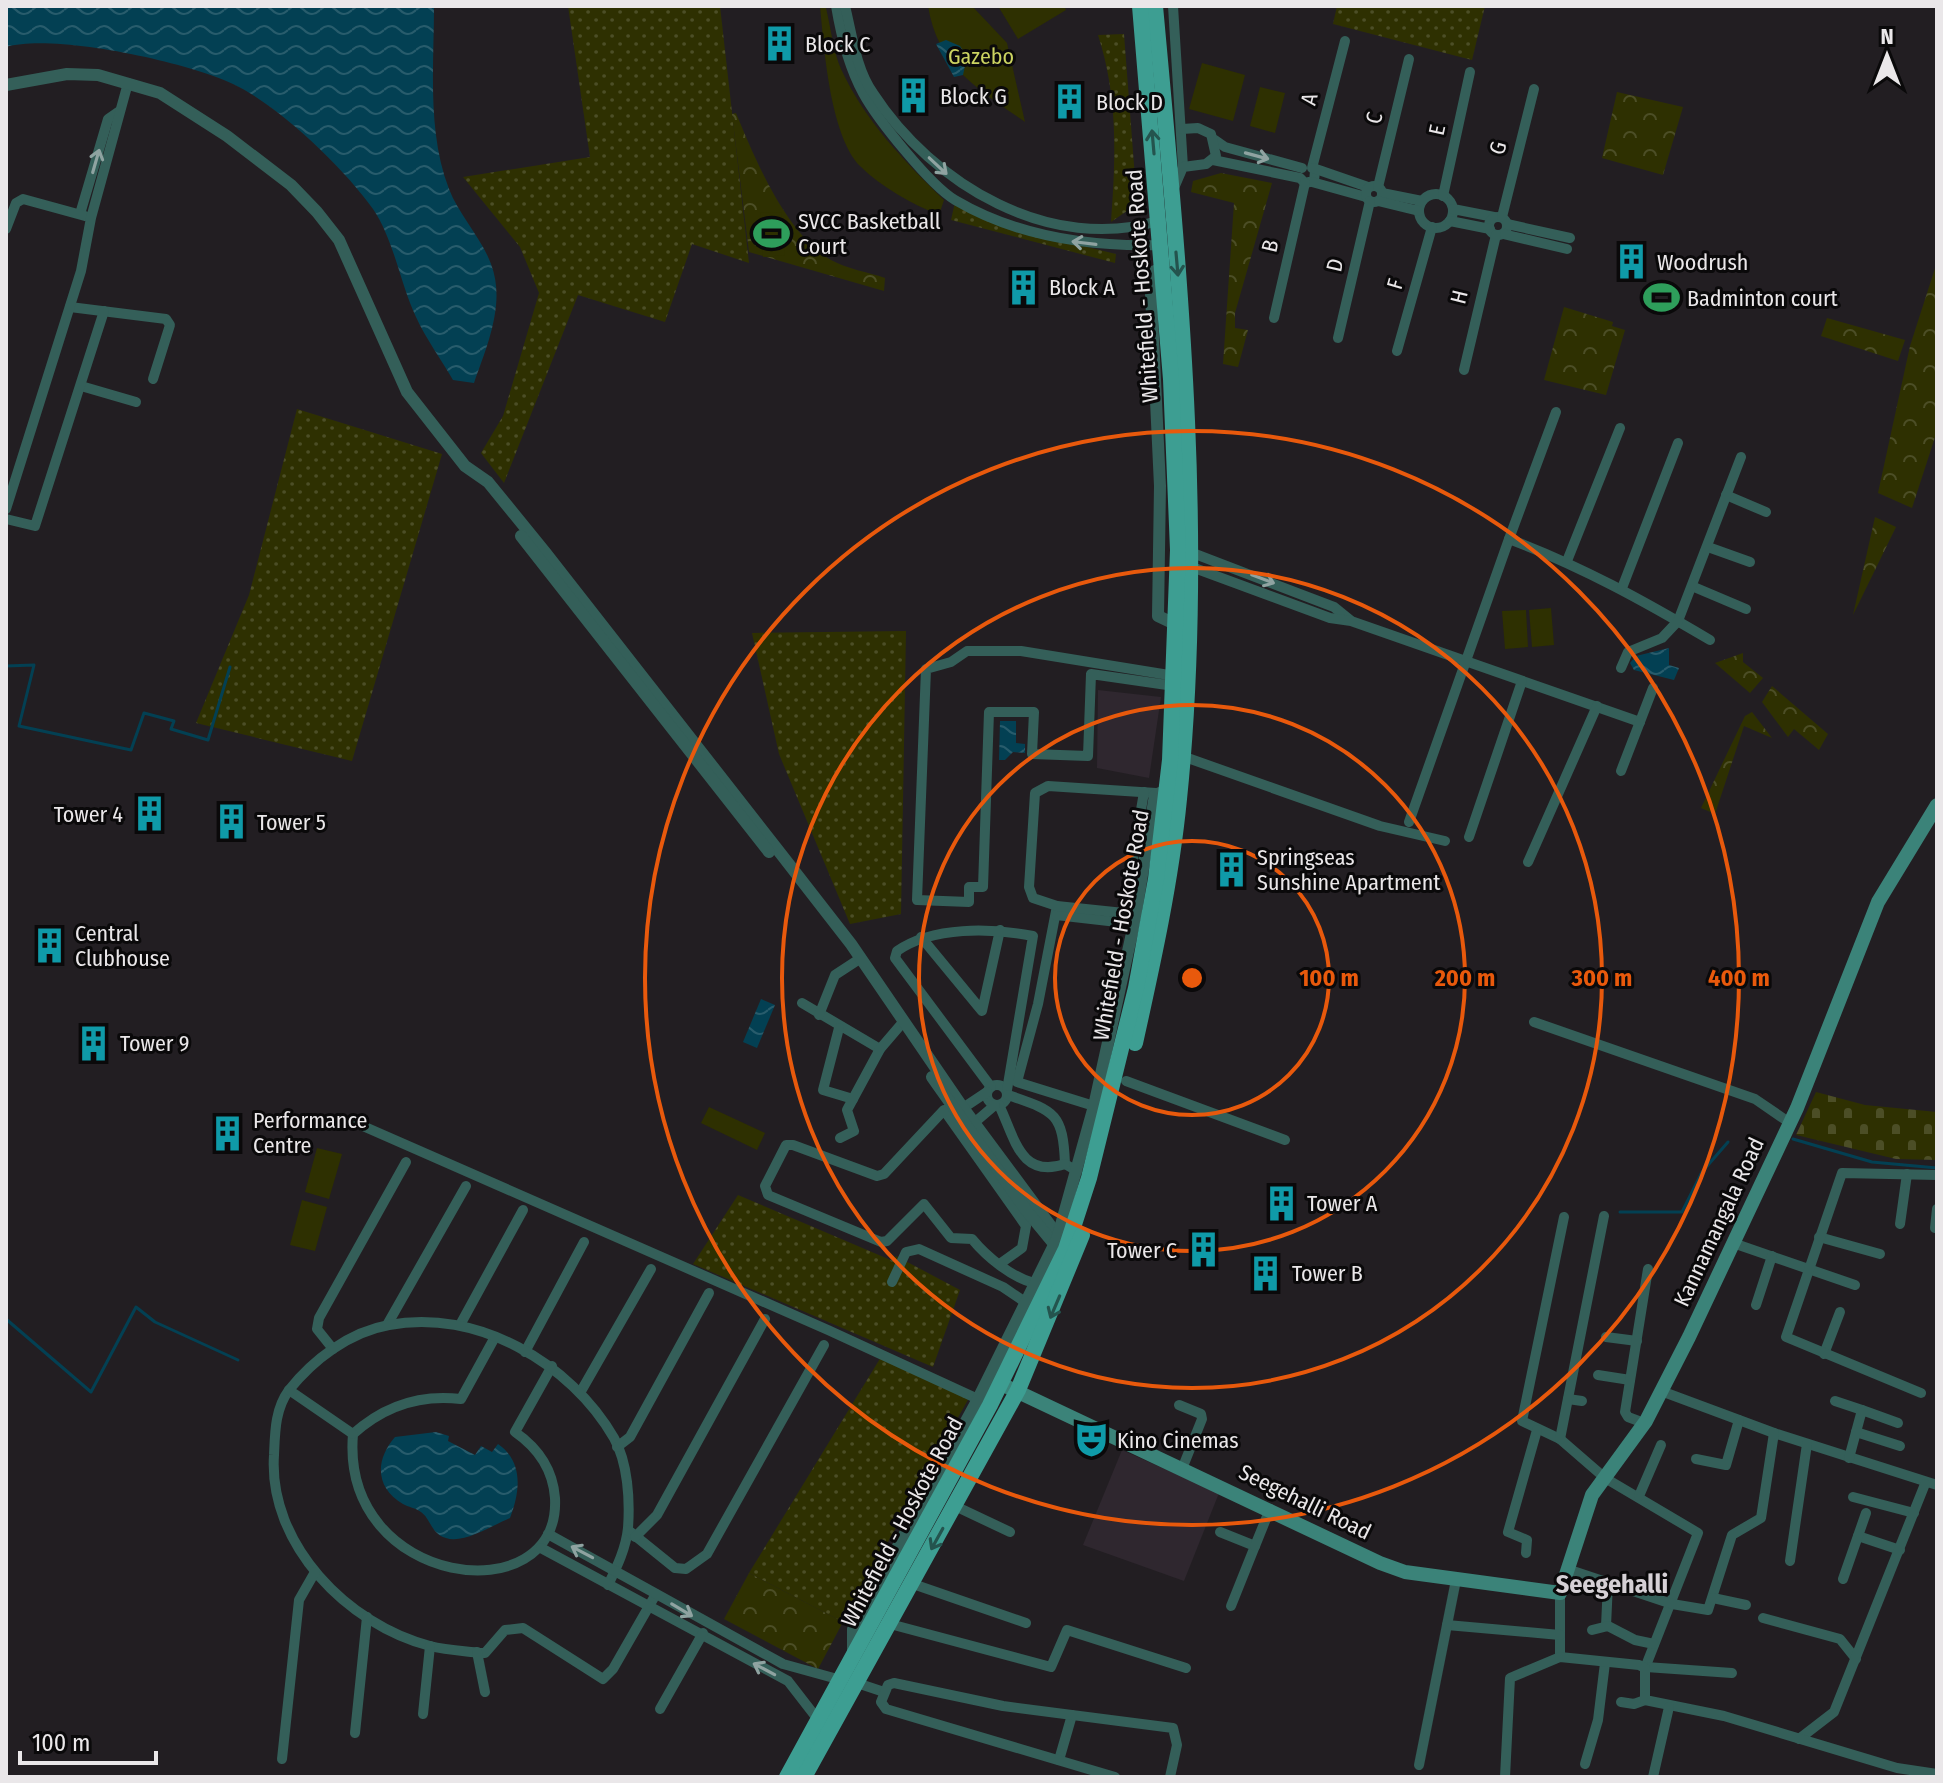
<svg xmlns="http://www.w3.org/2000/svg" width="1943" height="1783" font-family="'Fira Sans Condensed',sans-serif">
	<defs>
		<pattern id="grass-dots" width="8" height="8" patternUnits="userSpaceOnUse" patternTransform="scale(2)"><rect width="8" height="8" fill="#2e3001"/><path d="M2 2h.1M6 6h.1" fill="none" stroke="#4c4e26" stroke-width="1.8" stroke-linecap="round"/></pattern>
		<pattern id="cemetery-stones" width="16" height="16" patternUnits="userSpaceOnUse" patternTransform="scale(2)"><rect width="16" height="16" fill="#2e3001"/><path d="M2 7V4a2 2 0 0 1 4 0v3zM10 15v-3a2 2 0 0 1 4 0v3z" fill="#4c4e26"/></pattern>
		<pattern id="park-crowns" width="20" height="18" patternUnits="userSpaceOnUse" patternTransform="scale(2)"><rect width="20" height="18" fill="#2e3001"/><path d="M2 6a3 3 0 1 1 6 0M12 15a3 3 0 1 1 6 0" fill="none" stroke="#4c4e26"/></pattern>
		<pattern id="water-waves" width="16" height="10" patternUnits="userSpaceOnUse" patternTransform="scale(2)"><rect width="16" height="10" fill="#034053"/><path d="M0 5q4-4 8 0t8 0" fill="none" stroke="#285c6c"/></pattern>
	</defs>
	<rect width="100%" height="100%" fill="#221e22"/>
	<g fill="#2f272f">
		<polygon points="1098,690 1161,697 1149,778 1097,768"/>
		<polygon points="1122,1450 1219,1493 1184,1581 1083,1545"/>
	</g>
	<g fill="url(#grass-dots)">
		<polygon points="568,6 720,6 749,263 692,244 665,322 578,295 504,483 481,453 503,416 539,293 520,247 463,177 590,157"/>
		<polygon points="1337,6 1485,6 1472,60 1333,24"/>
		<path d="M 1124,34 L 1137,204 L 1111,222 C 1116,158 1118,96 1098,35 Z"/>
		<polygon points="955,202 1046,237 1116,254 1115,263 951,220"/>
		<polygon points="297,409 442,454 352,761 196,723 249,595"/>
		<polygon points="906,631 901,914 850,924 779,754 752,633"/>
		<polygon points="738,1195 893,1261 896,1256 960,1290 933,1367 693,1264"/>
		<polygon points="881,1357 969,1398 843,1622 749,1573"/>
	</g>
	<polygon fill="url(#cemetery-stones)" points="1816,1092 1865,1105 1937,1112 1937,1160 1896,1159 1796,1135"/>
	<g fill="url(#park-crowns)">
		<polygon points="1617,92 1683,107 1663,175 1602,158"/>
		<path d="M 736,113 C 755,159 786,234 831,260 C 847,269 868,272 885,278 L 884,291 L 749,252 L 732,114 Z"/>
		<polygon points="1221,173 1272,183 1235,313 1235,328 1248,330 1238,367 1223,364 1234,203 1191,192 1193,181"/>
		<polygon points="1937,262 1937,431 1912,508 1878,493 1910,346"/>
		<polygon points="1564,307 1613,322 1612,326 1625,330 1606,395 1544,380"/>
		<polygon points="1827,318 1905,340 1898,361 1821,336"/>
		<polygon points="1875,517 1896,527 1853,615"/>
		<polygon points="1743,653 1743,662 1763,678 1750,693 1715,663"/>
		<polygon points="1772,686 1828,734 1819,750 1794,729 1788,737 1762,702"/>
		<polygon points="1752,712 1772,738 1744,726 1715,814 1701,808 1745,716"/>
		<polygon points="749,1573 843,1622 818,1669 724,1619"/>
	</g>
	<g fill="#2e3001">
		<path d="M 820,6 L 826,8 C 831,28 833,51 841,69 C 865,121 904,161 944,200 L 939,215 C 912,204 881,187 860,166 C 830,135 824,48 820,6 Z"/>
		<path d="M 928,6 L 972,6 L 1007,43 L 1025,122 C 978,89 938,67 928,6 Z"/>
		<polygon points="998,6 1064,6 1066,10 1018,39"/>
		<polygon points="1202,63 1245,75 1233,121 1189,109"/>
		<polygon points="1260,87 1285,93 1275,133 1250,126"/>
		<polygon points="781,212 785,255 763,257 760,213"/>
		<polygon points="1551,608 1554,645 1532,647 1529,610"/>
		<polygon points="1526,610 1528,647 1505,649 1502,611"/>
		<polygon points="709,1107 765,1133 757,1150 701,1123"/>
		<polygon points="317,1148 342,1154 329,1199 305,1192"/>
		<polygon points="302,1200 327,1207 315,1251 290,1245"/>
	</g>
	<g fill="url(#water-waves)">
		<path d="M 6,6 L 434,6 C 434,66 427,132 449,189 C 459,215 481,237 491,264 C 506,303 487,346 474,383 L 453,380 C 441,359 426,339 416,317 C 400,283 394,240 373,209 C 344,168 278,105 233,84 C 187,62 54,33 6,47 Z"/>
		<polygon points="946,40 960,46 967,57 963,75 954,77 936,44"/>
		<polygon points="1669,648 1669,665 1679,668 1674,680 1634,670 1630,663 1636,656"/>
		<polygon points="1000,721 1016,721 1016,743 1025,744 1025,753 1013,752 1005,760 999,760"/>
		<polygon points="761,999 775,1005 757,1048 743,1042"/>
		<path d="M 436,1432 L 449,1436 L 448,1441 L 475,1455 L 481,1446 L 492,1452 L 498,1444 C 524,1462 520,1492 510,1518 C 493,1525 464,1544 446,1538 C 431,1534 431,1519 421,1512 C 416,1508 408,1507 403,1504 C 375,1488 375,1460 395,1437 Z"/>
	</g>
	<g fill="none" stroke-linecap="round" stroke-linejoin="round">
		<g stroke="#034053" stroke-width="3">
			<polyline points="6,666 34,665 19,726 131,750 144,713 174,721 171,729 208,740 230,667"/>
			<polyline points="1793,1139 1872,1162 1937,1168"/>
			<polyline points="1620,1212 1682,1212 1702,1172 1728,1142"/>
			<polyline points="6,1319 91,1392 136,1307 155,1322 238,1360"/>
		</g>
		<g stroke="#345f59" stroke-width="10">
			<path d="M 836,6 C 841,36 848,66 863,93 C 877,119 930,185 955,200 C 1016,236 1091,247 1161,245"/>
			<path d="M 845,6 C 852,34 856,69 873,93 C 932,184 1051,255 1161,220"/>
			<polyline points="1173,6 1183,167"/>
			<polyline points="1215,140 1225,147 1302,168"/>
			<polyline points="1213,160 1300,178 1305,183 1314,181 1315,171"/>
			<polyline points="1312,168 1345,41"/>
			<polyline points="1313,168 1368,187"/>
			<polyline points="1312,182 1366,197"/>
			<circle cx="1374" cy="194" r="8"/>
			<polyline points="1378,187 1409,59"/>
			<polyline points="1174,188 1183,167 1206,164 1216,156 1211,134 1198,128 1182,129"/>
			<polyline points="1382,193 1422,201"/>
			<circle cx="1436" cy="211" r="17"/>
			<polyline points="1443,196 1470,72"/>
			<polyline points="1378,201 1419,211"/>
			<polyline points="1453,209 1494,217"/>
			<polyline points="80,214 108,119 118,112"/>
			<circle cx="1498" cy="226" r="9"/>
			<polyline points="1502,217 1534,89"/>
			<polyline points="1450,221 1490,229"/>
			<polyline points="1507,224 1570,238"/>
			<polyline points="6,229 16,203 23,199 85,216"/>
			<polyline points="1503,234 1567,249"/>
			<polyline points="70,307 166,319 170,325 153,379"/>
			<polyline points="1274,318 1305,183"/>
			<polyline points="1338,338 1370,201"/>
			<polyline points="1397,351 1432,227"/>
			<polyline points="1464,370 1496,235"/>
			<polyline points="81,386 136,402"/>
			<path d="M 1556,412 L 1509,539 C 1581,566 1644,601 1710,640"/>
			<polyline points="1726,495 1766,512"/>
			<polyline points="6,509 81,271 91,218 128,83"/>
			<polyline points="6,519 35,526 104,311"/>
			<polyline points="1708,547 1750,562"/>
			<polyline points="1190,552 1334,607 1350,620"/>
			<polyline points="1567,561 1620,428"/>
			<polyline points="1189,566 1330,618 1351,621 1640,722"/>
			<polyline points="1694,587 1746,609"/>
			<polyline points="1622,588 1678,443"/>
			<polyline points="1621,668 1628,652 1662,638 1678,621 1741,457"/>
			<polyline points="1174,686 1091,674 1088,756 1032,754 1034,712 989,712 983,887 969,887 969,902 917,900 926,669 951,662 967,651 1021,651 1175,676"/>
			<polyline points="1182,756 1380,826 1445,841"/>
			<polyline points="1621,771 1653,688"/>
			<polyline points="1409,822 1509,539"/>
			<polyline points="1469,837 1522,681"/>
			<polyline points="1528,862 1597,706"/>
			<polyline points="1057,906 1038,1004 1017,1082 1094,1106"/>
			<polyline points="1056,915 1126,923"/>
			<polyline points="1143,915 1057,906 1033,898 1029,887 1035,793 1048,786 1156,793"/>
			<polyline points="1122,923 1144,792"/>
			<polyline points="921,937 982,1011 1000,930"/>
			<polyline points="802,1003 880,1049"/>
			<polyline points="819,1015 835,975 861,958"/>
			<polyline points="1534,1022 1755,1099 1790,1123"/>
			<polyline points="839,1028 823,1090 853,1099"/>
			<polyline points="1126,1081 1285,1140"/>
			<circle cx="997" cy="1095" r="10"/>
			<path d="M 991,1087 L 895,958 L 897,951 C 933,926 991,928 1033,936 L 1007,1090"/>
			<path d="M 1008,1095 C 1054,1111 1063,1112 1065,1164 L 1077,1171"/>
			<path d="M 999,1105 C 1015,1138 1020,1179 1065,1164"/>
			<polyline points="963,1108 987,1092"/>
			<polyline points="356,1123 828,1330 978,1399"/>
			<polyline points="974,1123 995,1105"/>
			<polyline points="840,1138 854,1131 847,1110 880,1049 904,1021"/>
			<polyline points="1564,1217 1522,1421 1560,1439 1605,1478 1698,1533 1645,1668"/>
			<polyline points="1900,1224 1907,1174"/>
			<polyline points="1935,1228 1937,1209"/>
			<polyline points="1819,1237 1880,1254"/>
			<polyline points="1733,1243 1855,1285"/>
			<path d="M 1001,1263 L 1022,1248 L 1026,1226 L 944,1110 L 884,1174 L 877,1176 L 793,1145 L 786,1145 L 765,1186 L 768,1195 L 881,1242 L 887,1241 L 924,1204 L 951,1238 L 972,1239 C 987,1257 1011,1277 1034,1283"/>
			<polyline points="892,1282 906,1252 919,1249 1003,1287 1025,1302"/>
			<polyline points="1756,1305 1772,1256"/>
			<polyline points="387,1325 466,1186"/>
			<polyline points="460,1325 523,1210"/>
			<path d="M 495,1337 L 461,1399 C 420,1394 384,1406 353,1434 C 340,1588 561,1615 555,1498 C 553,1470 538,1448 515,1432 L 552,1366"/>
			<polyline points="1606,1337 1637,1341"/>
			<polyline points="333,1349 317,1329 319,1318 406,1162"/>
			<polyline points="525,1352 584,1242"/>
			<polyline points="1824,1354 1840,1312"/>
			<polyline points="1598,1375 1630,1380"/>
			<path d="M 289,1390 C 275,1409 275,1432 274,1455 C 268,1544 348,1625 430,1646 C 446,1650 464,1651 480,1653 L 485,1653 L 505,1630 L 523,1628 L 603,1679 L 613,1669 L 656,1594"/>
			<polyline points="1661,1391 1774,1433 1937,1485"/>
			<polyline points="580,1393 651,1269"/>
			<polyline points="1921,1393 1786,1337 1842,1173 1937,1175"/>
			<polyline points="1568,1399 1582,1401"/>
			<polyline points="1835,1401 1862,1410"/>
			<polyline points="1179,1405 1201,1414 1202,1419 1182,1469"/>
			<polyline points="1644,1423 1628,1417 1625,1412 1648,1269"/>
			<polyline points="1856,1432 1900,1446"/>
			<path d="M 353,1434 L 289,1390 C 313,1360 349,1332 389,1325 C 476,1308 571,1363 614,1438 C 628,1463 630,1500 628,1528 C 626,1548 617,1567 608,1585"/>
			<polyline points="1560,1439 1604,1216"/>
			<polyline points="617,1447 630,1437 709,1293"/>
			<polyline points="1849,1458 1862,1410 1898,1423"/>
			<polyline points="1696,1459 1726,1465 1739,1420"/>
			<polyline points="1639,1496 1661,1445"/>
			<polyline points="1853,1497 1914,1513"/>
			<polyline points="955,1506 1010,1532"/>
			<polyline points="628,1530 675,1568 686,1569 707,1554 824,1345"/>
			<polyline points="1220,1532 1255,1546 1231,1606"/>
			<polyline points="548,1534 783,1664 841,1680"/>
			<polyline points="1858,1536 1900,1550"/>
			<polyline points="635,1537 657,1515 765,1319"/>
			<polyline points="1255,1546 1270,1509"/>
			<polyline points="541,1548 788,1681 819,1721"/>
			<polyline points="1526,1553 1527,1540 1508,1532 1537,1430"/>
			<polyline points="1790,1561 1807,1444"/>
			<polyline points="1567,1569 1672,1604 1708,1610 1732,1535 1761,1518 1774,1433"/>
			<polyline points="1843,1579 1866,1513"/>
			<polyline points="913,1584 1026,1623"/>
			<polyline points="1560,1593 1560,1657"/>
			<polyline points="1713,1598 1746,1605"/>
			<polyline points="1763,1618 1840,1639 1856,1659"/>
			<polyline points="890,1624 1051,1667 1067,1630 1186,1668"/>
			<polyline points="1447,1625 1560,1635"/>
			<polyline points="1606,1626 1608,1583"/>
			<polyline points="1592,1630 1608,1626 1635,1640 1654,1644"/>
			<polyline points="477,1652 485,1692"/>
			<polyline points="1646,1667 1732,1673"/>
			<polyline points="857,1683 884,1692"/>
			<polyline points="1621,1702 1634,1704 1645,1700"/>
			<polyline points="660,1709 703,1633"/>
			<polyline points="423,1714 430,1646"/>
			<polyline points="355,1733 367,1617"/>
			<polyline points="1799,1739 1834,1712 1925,1484"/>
			<polyline points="282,1759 299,1600 315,1572"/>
			<polyline points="1059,1760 1072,1715"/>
			<polyline points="1585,1764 1598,1720 1605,1663"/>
			<polyline points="1419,1765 1456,1580"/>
			<polyline points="1115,1777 886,1709 881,1702 888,1685 894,1683 1003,1706 1173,1728 1177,1745 1170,1777"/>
			<polyline points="1505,1777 1510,1678 1560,1657 1639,1665 1645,1668 1645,1700 1724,1716 1897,1768 1937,1774"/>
			<polyline points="1653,1777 1669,1707"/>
		</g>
		<g stroke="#345f59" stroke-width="12">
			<polyline points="6,85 67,74 98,75 160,93 227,136 291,185 317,212 339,240 407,392 465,466 488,482 545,552 781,854 851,944 961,1105 1070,1252"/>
			<polyline points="1162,268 1150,273 1160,486 1158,616 1177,625"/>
			<polyline points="521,536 769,852"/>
			<polyline points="932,1077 1026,1210 1068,1261"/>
			<polyline points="853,1652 853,1629 978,1399 1057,1239 1094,1106 1134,924 1155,795 1167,790"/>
		</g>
		<polyline stroke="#3b8379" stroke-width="14" points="1001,1384 1380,1563 1405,1572 1560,1593 1592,1495 1646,1421 1689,1337 1797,1108 1878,902 1937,805"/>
		<g stroke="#3d9e92" stroke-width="16">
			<path d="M 1135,1043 C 1153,962 1171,881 1179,799 C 1206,534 1179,269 1155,6"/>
			<polyline points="787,1777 990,1405 1066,1249 1089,1178 1136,988 1156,879 1170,760 1178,550 1171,379 1140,6"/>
			<polyline points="804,1777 1018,1390 1082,1235"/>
		</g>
	</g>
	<defs><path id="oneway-shaft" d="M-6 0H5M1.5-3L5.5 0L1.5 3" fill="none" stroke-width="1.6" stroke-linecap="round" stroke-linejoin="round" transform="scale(2)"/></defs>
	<g stroke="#24544e">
		<use href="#oneway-shaft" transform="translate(1153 142) rotate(-95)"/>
		<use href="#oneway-shaft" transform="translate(1177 264) rotate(85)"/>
		<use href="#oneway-shaft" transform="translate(1055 1307) rotate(113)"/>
		<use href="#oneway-shaft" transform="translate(937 1539) rotate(119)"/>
	</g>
	<g stroke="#8fa3a1">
		<use href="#oneway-shaft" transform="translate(1257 156) rotate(15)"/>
		<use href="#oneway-shaft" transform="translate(96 161) rotate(-74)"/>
		<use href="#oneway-shaft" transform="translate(938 166) rotate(43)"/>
		<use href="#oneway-shaft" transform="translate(1084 243) rotate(-173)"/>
		<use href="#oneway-shaft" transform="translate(1263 579) rotate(21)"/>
		<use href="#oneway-shaft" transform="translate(582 1552) rotate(-152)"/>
		<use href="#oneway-shaft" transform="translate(682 1610) rotate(31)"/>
		<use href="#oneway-shaft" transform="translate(764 1669) rotate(-152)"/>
	</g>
	<g fill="none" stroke="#e8590c" stroke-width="4">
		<circle cx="1192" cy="978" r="137"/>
		<circle cx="1192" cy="978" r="273"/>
		<circle cx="1192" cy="978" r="410"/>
		<circle cx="1192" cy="978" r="547"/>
	</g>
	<defs>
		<symbol id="building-bare" viewBox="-9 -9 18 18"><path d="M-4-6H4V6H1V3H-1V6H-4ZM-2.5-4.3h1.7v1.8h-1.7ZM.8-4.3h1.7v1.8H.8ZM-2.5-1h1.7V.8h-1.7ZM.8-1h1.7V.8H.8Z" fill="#0f9aa8" stroke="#0a090a" stroke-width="2.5" paint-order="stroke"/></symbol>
		<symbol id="stadium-bare" viewBox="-9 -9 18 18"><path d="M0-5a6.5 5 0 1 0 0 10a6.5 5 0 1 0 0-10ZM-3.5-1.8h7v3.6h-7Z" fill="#2e9e5b" stroke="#0a090a" stroke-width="2.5" paint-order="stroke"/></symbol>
		<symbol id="theatre-bare" viewBox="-9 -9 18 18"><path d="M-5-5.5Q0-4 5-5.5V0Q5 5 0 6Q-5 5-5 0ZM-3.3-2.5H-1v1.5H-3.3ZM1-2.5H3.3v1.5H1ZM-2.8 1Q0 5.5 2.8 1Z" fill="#0f9aa8" stroke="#0a090a" stroke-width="2.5" paint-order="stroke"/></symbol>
	</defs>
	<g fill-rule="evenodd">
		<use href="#building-bare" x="754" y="18" width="51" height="51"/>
		<use href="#building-bare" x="888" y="70" width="51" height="51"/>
		<use href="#building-bare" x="1044" y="76" width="51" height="51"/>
		<use href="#stadium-bare" x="746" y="208" width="51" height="51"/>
		<use href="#building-bare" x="1606" y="236" width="51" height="51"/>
		<use href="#building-bare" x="998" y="262" width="51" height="51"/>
		<use href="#stadium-bare" x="1636" y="272" width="51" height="51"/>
		<use href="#building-bare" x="124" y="788" width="51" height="51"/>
		<use href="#building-bare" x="206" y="796" width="51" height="51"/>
		<use href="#building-bare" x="1206" y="844" width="51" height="51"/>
		<use href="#building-bare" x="24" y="920" width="51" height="51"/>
		<use href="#building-bare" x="68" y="1018" width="51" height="51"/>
		<use href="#building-bare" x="202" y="1108" width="51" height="51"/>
		<use href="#building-bare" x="1256" y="1178" width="51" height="51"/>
		<use href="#building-bare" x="1178" y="1224" width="51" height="51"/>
		<use href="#building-bare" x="1240" y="1248" width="51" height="51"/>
		<use href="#theatre-bare" x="1066" y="1414" width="51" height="51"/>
	</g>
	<g text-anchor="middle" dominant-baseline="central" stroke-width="6" stroke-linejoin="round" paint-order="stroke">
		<g font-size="22" fill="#eae7e9" stroke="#0a090a" text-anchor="start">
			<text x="805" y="44">Block C</text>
			<text x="940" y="96">Block G</text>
			<text x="1096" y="102">Block D</text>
			<text x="798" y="221">SVCC Basketball<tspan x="798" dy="25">Court</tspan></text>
			<text x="1657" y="262">Woodrush</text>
			<text x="1049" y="287">Block A</text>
			<text x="1687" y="298">Badminton court</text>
			<text x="123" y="814" text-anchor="end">Tower 4</text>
			<text x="257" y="822">Tower 5</text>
			<text x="1257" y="857">Springseas<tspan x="1257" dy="25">Sunshine Apartment</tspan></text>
			<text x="75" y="933">Central<tspan x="75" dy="25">Clubhouse</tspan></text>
			<text x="120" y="1043">Tower 9</text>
			<text x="253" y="1120">Performance<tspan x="253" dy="25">Centre</tspan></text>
			<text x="1307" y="1203">Tower A</text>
			<text x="1177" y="1250" text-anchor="end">Tower C</text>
			<text x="1292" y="1273">Tower B</text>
			<text x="1117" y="1440">Kino Cinemas</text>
		</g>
		<g font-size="22" fill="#cbd361" stroke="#0a090a">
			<text x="981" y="56">Gazebo</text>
		</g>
		<g font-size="22" fill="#eae7e9" stroke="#0a090a">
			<text transform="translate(1309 99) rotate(-76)">A</text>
			<text transform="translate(1374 118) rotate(-76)">C</text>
			<text transform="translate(1437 130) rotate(-78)">E</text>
			<text transform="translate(1498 148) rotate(-75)">G</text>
			<text transform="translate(1270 246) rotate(-77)">B</text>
			<text transform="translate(1335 265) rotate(-77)">D</text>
			<text transform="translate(1395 284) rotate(-74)">F</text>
			<text transform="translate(1142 286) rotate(-94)">Whitefield - Hoskote Road</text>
			<text transform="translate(1459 297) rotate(-76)">H</text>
			<text transform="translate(1121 925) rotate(-80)">Whitefield - Hoskote Road</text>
			<text transform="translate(1719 1222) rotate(-65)">Kannamangala Road</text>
			<text transform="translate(1305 1502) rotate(26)">Seegehalli Road</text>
			<text transform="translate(902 1522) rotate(-62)">Whitefield - Hoskote Road</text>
		</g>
		<g font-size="26" font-weight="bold" fill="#d5d0d5" stroke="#0a090a">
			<text x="1612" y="1584">Seegehalli</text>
		</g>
	</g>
	<circle cx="1192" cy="978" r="12" fill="#e8590c" stroke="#0a090a" stroke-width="4"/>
	<g font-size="24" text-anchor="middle" font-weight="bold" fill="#e8590c" stroke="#0a090a" stroke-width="6" stroke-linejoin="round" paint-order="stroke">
		<text x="1329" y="986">100 m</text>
		<text x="1465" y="986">200 m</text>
		<text x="1602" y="986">300 m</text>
		<text x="1739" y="986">400 m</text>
	</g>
	<rect width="1943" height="1783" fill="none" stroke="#eae7e9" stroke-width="16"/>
	<g transform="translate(1887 56)" stroke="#0a090a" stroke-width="6" paint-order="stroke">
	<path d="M0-6L14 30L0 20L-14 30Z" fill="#eae7e9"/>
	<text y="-12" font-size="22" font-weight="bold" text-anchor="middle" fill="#eae7e9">N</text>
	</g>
	<path d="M20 1751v12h136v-12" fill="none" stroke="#eae7e9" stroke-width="4"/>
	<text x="32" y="1751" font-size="24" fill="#eae7e9" stroke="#0a090a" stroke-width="6" paint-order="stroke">100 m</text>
</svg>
